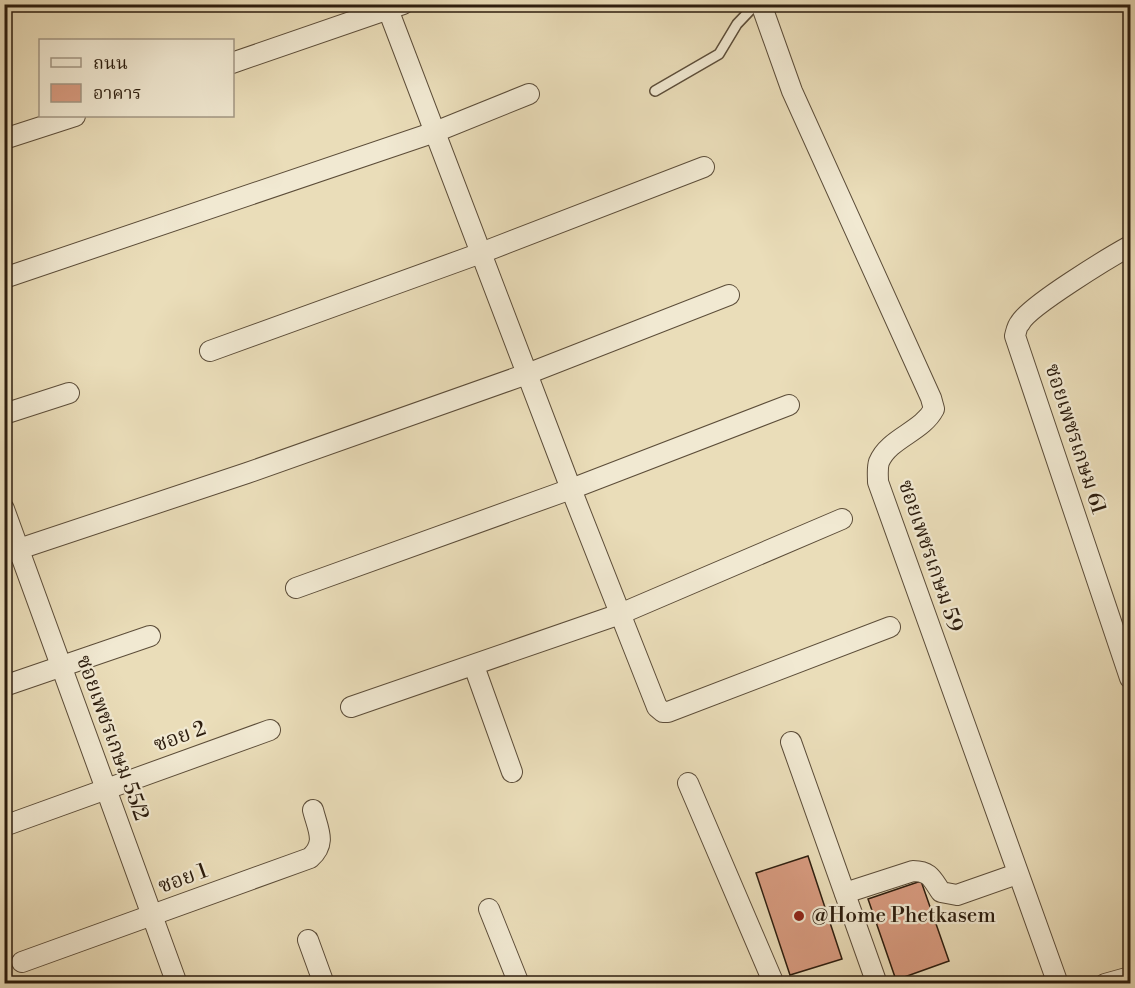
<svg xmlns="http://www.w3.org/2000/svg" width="1135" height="988" font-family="'Libre Bodoni','Noto Serif Thai',serif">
	<rect width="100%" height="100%" fill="#eaddb9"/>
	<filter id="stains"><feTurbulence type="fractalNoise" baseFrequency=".00333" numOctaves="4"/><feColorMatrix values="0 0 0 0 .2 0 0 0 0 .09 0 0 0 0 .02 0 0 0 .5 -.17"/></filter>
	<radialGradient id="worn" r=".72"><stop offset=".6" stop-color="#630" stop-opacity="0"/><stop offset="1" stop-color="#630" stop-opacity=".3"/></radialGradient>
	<g fill="#d89b80" stroke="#2c1d0e" stroke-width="1.5">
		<polygon points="808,856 842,959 790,975 756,873"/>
		<polygon points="921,881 949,961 896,980 868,899"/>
	</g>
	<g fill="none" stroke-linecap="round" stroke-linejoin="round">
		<defs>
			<polyline id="service" points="655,91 719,54 737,24 756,4"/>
			<g id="minor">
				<polyline points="386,4 571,489 657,707 663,712 668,712 890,627"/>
				<path d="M 761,4 L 792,91 L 931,398 L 934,409 C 922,432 889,438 879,462 C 877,468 878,476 878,482 L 1058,984"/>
				<polyline points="232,63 403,4"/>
				<polyline points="4,139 75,116"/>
				<path d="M 1130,246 C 1110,257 1029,306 1020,323 C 1017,326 1016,332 1015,336 L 1130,678"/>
				<polyline points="4,278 435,132 529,94"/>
				<polyline points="210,351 481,253 704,167"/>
				<polyline points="4,414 69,393"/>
				<polyline points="4,509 177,984"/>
				<polyline points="4,554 247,473 527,374 729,295"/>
				<polyline points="296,588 571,489 789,405"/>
				<polyline points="474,666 512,772"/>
				<polyline points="4,686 150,636"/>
				<polyline points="351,707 620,614 842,519"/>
				<polyline points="791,742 877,984"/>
				<polyline points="688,783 774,984"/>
				<polyline points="4,826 270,730"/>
				<path d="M 845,893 L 913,871 C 930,871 932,879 941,892 L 957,895 L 1017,874"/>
				<polyline points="489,909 519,984"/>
				<polyline points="308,940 324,984"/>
				<path d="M 22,962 L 310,858 C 327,843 318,830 313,810"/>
				<polyline points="1105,984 1130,977"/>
			</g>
		</defs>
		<use href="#service" stroke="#5c4d39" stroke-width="12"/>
		<use href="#minor" stroke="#5c4d39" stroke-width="22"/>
		<use href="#service" stroke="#f1e9d2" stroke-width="9"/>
		<use href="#minor" stroke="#f1e9d2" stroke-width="20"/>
	</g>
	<circle fill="#8f2418" stroke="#f1e9d2" stroke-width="2" cx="799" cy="916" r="6"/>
	<g text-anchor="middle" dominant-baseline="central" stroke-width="4.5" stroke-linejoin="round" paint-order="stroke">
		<g font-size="21" fill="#2c1d0e" stroke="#f1e9d2">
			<text transform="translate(1075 439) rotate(72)">ซอยเพชรเกษม 61</text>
			<text transform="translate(930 556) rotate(71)">ซอยเพชรเกษม 59</text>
			<text transform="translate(180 737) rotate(-20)">ซอย 2</text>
			<text transform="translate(112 738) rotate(70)">ซอยเพชรเกษม 55/2</text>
			<text transform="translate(183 879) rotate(-20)">ซอย 1</text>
		</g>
		<g font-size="21" fill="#2c1d0e" stroke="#f1e9d2" text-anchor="start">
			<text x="811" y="916">@Home Phetkasem</text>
		</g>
	</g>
	<rect width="1135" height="988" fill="none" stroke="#eaddb9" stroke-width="24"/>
	<rect x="6" y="6" width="1123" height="976" fill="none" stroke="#2c1d0e" stroke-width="3"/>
	<rect x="12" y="12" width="1111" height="964" fill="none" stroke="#2c1d0e" stroke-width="1.5"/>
	<rect x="39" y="39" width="195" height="78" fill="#f1e9d2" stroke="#a29784" stroke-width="1.5"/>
	<rect x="51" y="58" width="30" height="9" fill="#f1e9d2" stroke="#a29784" stroke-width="1.5"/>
	<text x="93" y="69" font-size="18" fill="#2c1d0e">ถนน</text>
	<rect x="51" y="84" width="30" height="18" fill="#d89b80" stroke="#a29784" stroke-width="1.5"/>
	<text x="93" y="99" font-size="18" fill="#2c1d0e">อาคาร</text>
	<rect width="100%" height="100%" filter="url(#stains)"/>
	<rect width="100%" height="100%" fill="url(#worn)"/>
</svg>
